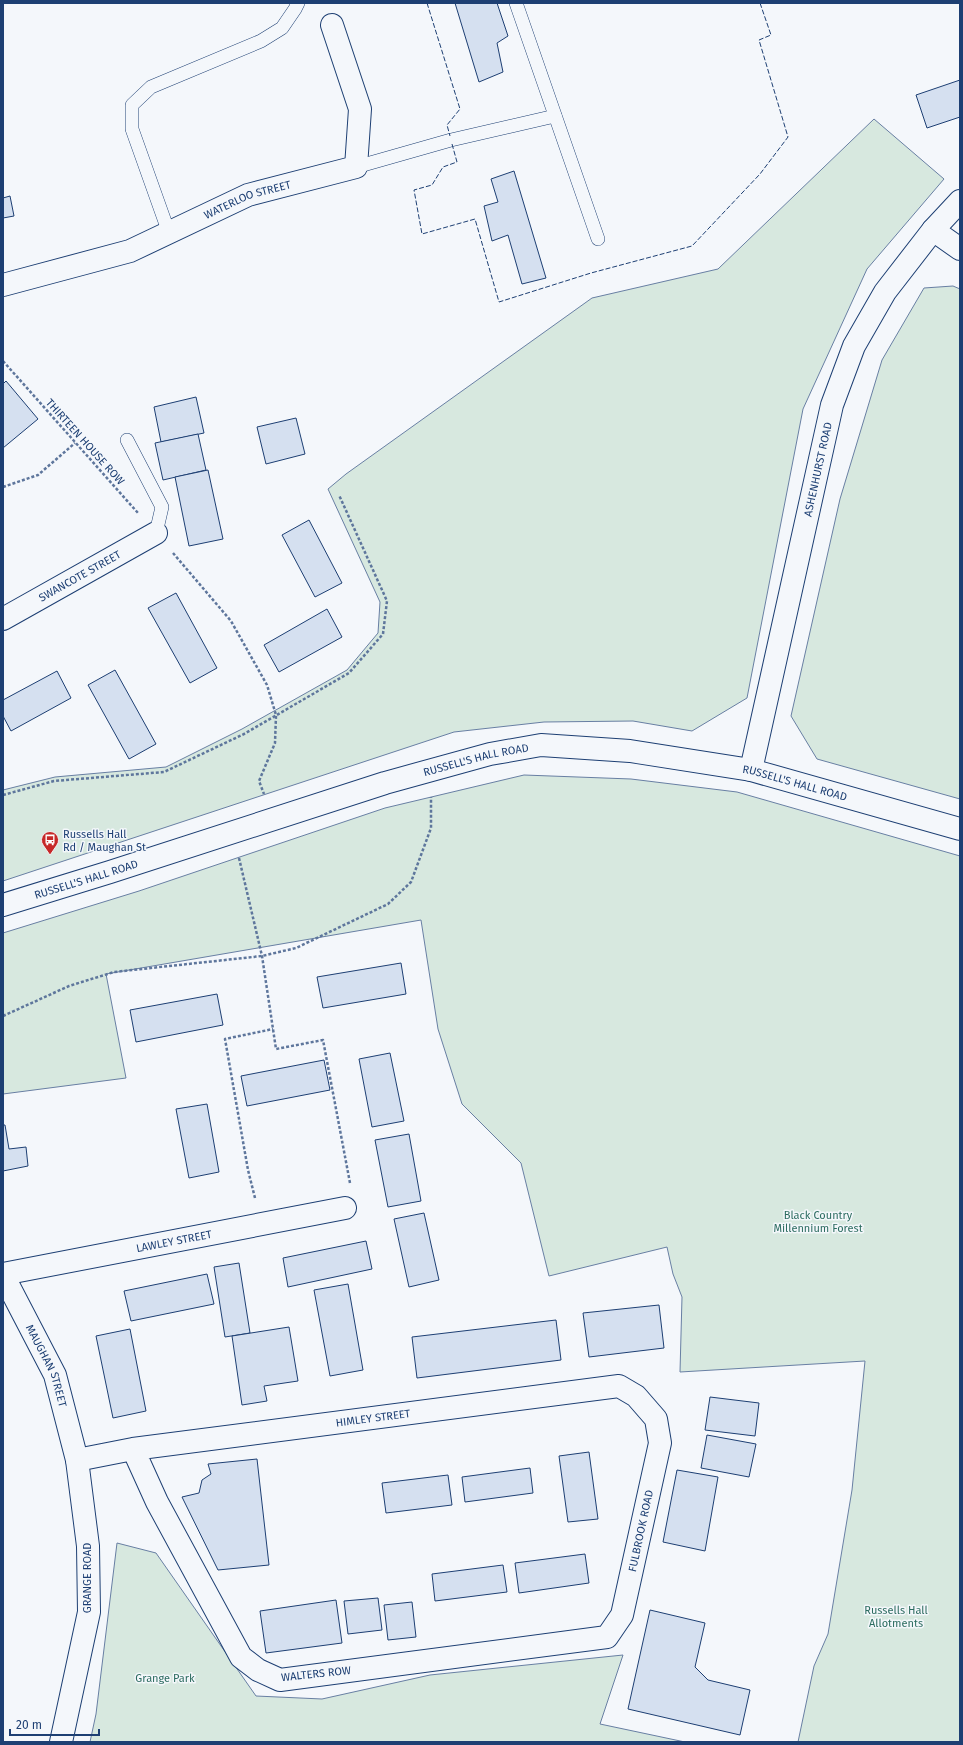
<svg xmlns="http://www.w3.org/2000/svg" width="963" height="1745" font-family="'Fira Sans',sans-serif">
	<rect width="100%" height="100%" fill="#f4f7fb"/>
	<g fill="#d7e8df" stroke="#687fa3">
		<polygon points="874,119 944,179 867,269 803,409 747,698 692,731 633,721 544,722 454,732 3,881 3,790 55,777 166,767 242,729 347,670 378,633 380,602 328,489 346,474 592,298 718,269"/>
		<polygon points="953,286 960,289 960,799 817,759 791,716 840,499 882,360 924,288"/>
		<polygon points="524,775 631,779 737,792 960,856 960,1742 798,1742 814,1666 828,1634 852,1490 865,1361 680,1372 682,1297 673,1274 667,1247 549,1276 521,1163 462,1104 438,1029 421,920 106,974 126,1078 3,1094 3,933 139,891 385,808"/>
		<polygon points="117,1543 156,1553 256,1696 322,1699 430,1675 623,1655 600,1724 685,1742 90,1742 96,1714"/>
	</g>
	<g fill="#d5e0f0" stroke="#1d3f73">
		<polygon points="455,3 497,3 508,36 497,43 503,72 479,82"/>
		<polygon points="960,80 960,117 927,128 916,95"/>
		<polygon points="514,171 546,278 522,284 508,235 492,241 484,206 498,202 491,179"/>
		<polygon points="10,196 14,216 3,218 3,198"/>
		<polygon points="6,381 38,419 3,448 3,384"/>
		<polygon points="196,397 204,433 161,442 154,407"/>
		<polygon points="296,418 305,454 266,464 257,427"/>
		<polygon points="198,434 206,470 163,480 155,443"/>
		<polygon points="208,470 223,539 189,546 175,477"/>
		<polygon points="309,520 342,583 315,597 282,535"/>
		<polygon points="176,593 217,668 190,683 148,608"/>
		<polygon points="327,609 342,637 279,672 264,645"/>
		<polygon points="115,670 156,744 129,759 88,685"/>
		<polygon points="57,671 71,698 11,731 3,716 3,700"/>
		<polygon points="401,963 406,994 323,1008 317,977"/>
		<polygon points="217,994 223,1025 136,1042 130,1010"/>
		<polygon points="390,1053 404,1121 372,1127 359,1059"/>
		<polygon points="324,1060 330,1090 247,1106 241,1076"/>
		<polygon points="207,1104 219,1172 189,1178 176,1109"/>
		<polygon points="3,1125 5,1125 9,1149 26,1147 28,1166 3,1171"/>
		<polygon points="409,1134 421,1201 388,1207 375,1140"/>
		<polygon points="424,1213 439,1280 409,1287 394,1219"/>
		<polygon points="366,1241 372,1269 288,1287 283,1258"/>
		<polygon points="239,1263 250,1333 225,1337 214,1267"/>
		<polygon points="207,1274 214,1304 131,1321 124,1291"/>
		<polygon points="348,1284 363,1370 330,1376 314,1290"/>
		<polygon points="659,1305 664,1348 589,1357 583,1313"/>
		<polygon points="556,1320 561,1360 417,1378 412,1337"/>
		<polygon points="289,1327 298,1381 264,1386 267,1401 242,1405 232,1336"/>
		<polygon points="130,1329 146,1411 113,1418 96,1336"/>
		<polygon points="710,1397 759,1403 755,1436 705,1430"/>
		<polygon points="707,1435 756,1444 749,1477 701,1468"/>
		<polygon points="589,1452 598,1519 568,1522 559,1456"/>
		<polygon points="257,1459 269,1565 218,1570 182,1497 199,1493 202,1480 211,1474 208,1464"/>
		<polygon points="530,1468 533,1493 465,1502 462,1477"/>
		<polygon points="677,1470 718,1477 705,1551 663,1542"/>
		<polygon points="448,1475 452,1505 386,1513 382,1483"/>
		<polygon points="585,1554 589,1583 519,1593 515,1563"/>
		<polygon points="503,1565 507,1592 435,1601 432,1574"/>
		<polygon points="378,1598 382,1630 348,1634 344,1601"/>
		<polygon points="336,1600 342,1643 266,1653 260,1611"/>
		<polygon points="412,1602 416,1637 388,1640 384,1605"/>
		<polygon points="650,1610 705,1623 695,1667 708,1680 750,1690 740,1735 628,1709"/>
	</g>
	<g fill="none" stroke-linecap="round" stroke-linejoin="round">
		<defs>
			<g id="service">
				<polyline points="516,3 598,239"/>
				<polyline points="356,167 451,140 555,116"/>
				<polyline points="169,233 132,129 132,105 151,87 261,41 282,28 295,9 298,3"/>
				<polyline points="127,440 162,507 156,533"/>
			</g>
			<g id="minor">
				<polyline points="933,230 960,249"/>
				<path id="s1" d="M 3,285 L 130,251 L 248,195 L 356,167 L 360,109 L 332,25"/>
				<path id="s2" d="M 3,619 L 156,533"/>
				<path id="s3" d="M 751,770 L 832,405 L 854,346 L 885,292 L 933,230 L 960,201"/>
				<path id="s4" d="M 3,905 L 110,872 L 385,783 L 490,754 L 541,745 L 630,751 L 751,770 L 960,829"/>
				<path id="s5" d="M 3,1274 L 345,1208"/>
				<path id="s6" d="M 3,1275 L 55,1375 L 77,1460 L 88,1546 L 89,1612 L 61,1742"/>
				<path id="s7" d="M 77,1460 L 133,1449 L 619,1386 L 636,1396 L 656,1419 L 660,1443 L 622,1615 L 607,1637 L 280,1680 L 258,1670 L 241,1657 L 157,1502 L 133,1449"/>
			</g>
		</defs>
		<use href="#service" stroke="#1d3f73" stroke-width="14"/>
		<use href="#minor" stroke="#1d3f73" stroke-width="24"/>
		<g stroke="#5e769c" stroke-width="2.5" stroke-dasharray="3 2" stroke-linecap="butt">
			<polyline points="3,361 138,513"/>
			<polyline points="3,487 38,475 75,443"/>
			<polyline points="173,553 231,621 267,685 276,715 275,743 259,781 264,794"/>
			<polyline points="3,795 54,781 164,772 244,734 349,673 383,634 387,601 339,495"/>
			<polyline points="239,858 262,956 276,1049 323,1040 350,1183"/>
			<polyline points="3,1016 69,986 114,972 262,956 296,948 388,904 411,882 431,828 431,797"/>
			<polyline points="255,1198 248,1170 225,1039 273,1029"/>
		</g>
		<use href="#service" stroke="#f4f7fb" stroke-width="13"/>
		<use href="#minor" stroke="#f4f7fb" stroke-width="22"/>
		<g stroke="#1d3f73" stroke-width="1" stroke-dasharray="5 2" stroke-linecap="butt">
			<polyline points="427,3 460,109 447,125 450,136"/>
			<polyline points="452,144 457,162 443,167 432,185 414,190 422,234 475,219 499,302 591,273 692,246 760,174 788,137 759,40 771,35 760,3"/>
		</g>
	</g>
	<defs>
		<symbol id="bus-pin" viewBox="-11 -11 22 30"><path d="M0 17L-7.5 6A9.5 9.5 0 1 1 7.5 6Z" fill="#c62828" stroke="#f4f7fb"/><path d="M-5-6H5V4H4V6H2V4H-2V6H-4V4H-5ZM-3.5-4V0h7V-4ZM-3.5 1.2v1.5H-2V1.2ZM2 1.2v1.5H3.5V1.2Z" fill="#fff"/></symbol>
	</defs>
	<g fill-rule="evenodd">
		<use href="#bus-pin" x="40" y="830" width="20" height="27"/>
	</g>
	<g text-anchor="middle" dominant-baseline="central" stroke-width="3" stroke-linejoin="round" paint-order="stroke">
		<g font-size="11" fill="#1d3f73" stroke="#f4f7fb">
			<text stroke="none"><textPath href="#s1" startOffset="260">WATERLOO STREET</textPath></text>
			<text transform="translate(85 442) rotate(48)">THIRTEEN HOUSE ROW</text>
			<text stroke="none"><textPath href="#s3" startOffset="308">ASHENHURST ROAD</textPath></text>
			<text stroke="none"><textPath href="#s2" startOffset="88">SWANCOTE STREET</textPath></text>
			<text stroke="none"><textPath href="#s4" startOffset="495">RUSSELL'S HALL ROAD</textPath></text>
			<text stroke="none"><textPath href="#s4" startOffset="819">RUSSELL'S HALL ROAD</textPath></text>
			<text stroke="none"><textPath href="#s4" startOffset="87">RUSSELL'S HALL ROAD</textPath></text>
			<text stroke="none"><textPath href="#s5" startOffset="174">LAWLEY STREET</textPath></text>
			<text stroke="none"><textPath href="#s6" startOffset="101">MAUGHAN STREET</textPath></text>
			<text stroke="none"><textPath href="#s7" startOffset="299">HIMLEY STREET</textPath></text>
			<text transform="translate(641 1531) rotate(-78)">FULBROOK ROAD</text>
			<text transform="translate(87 1578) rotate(-90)">GRANGE ROAD</text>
			<text transform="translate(316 1674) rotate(-6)">WALTERS ROW</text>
		</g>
		<g font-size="11" fill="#1d3f73" stroke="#f4f7fb" text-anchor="start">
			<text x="63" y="834">Russells Hall<tspan x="63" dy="13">Rd / Maughan St</tspan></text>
		</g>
		<g font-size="11" fill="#2c6c60" stroke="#f4f7fb">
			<text x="818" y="1215">Black Country<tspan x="818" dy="13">Millennium Forest</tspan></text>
			<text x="896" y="1610">Russells Hall<tspan x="896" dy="13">Allotments</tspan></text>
			<text x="165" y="1678">Grange Park</text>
		</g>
	</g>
	<rect width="963" height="1745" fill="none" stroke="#1d3f73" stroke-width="8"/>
	<path d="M10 1729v6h89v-6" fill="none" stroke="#1d3f73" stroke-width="2"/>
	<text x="16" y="1729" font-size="12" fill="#1d3f73" stroke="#f4f7fb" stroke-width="3" paint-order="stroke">20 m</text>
</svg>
